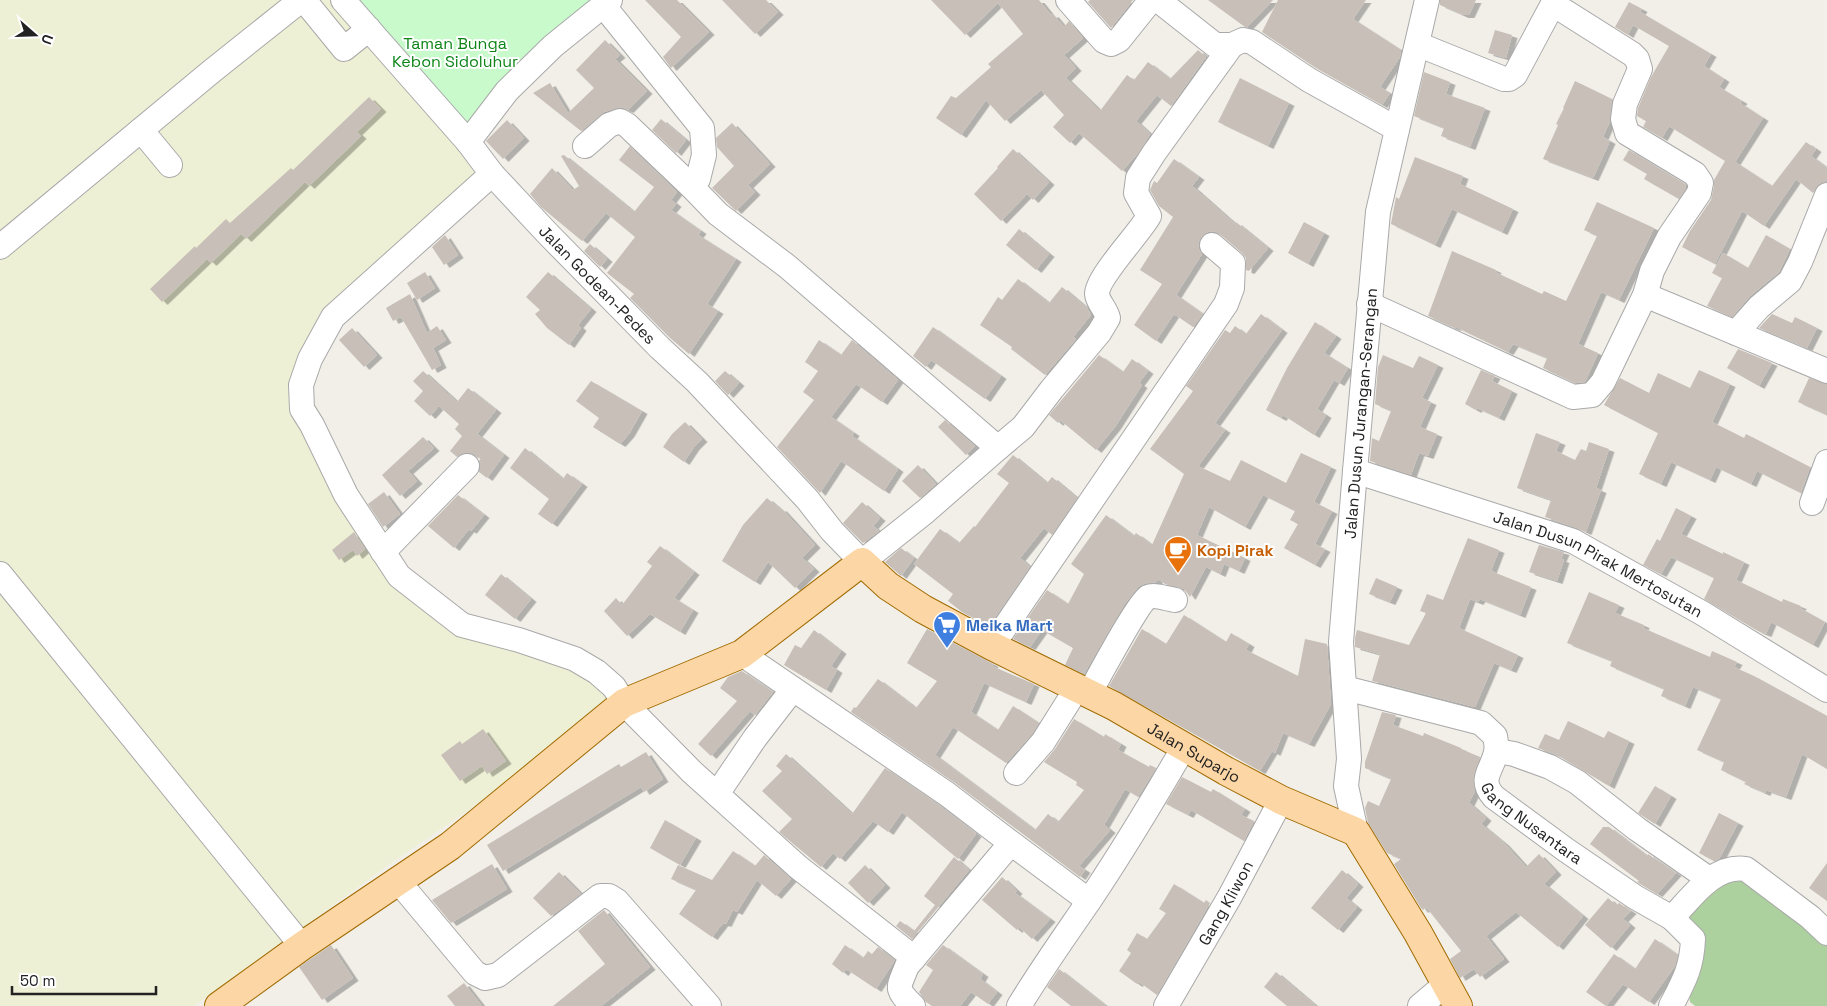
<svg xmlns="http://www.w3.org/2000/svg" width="1827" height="1006" font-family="'Space Grotesk',sans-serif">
	<defs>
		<filter id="shadow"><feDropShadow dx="5.5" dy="3" stdDeviation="0" flood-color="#0004"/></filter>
	</defs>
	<rect width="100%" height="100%" fill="#f2efe9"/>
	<polygon fill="#eef0d5" points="0,0 348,0 492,174 333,317 301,385 383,552 462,625 579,659 624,703 387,866 194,1006 0,1006"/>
	<polygon fill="#add19e" points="1743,875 1827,937 1827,1006 1695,1006 1690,1002 1681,920 1712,878"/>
	<polygon fill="#c8facc" points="346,0 605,0 500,81 459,143"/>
	<g fill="#c7bfb8" filter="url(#shadow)">
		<polygon points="645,0 677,0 709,32 671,68 663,57 681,37"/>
		<polygon points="722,0 766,0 778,12 755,34"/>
		<polygon points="931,0 1039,0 1051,15 1053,14 1064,27 1069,21 1083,38 1064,55 1076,68 1066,78 1100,111 1127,75 1134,80 1148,62 1170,79 1198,50 1206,57 1171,106 1157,95 1136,121 1150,134 1139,152 1122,171 1079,133 1070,143 1053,127 1064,115 1041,90 1005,121 986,100 961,135 936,118 951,96 956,98 991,67 988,64 1023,34 998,3 965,35"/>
		<polygon points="1090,0 1133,0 1111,28 1088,2"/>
		<polygon points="1208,0 1273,0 1247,27 1245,27"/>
		<polygon points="1278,0 1366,0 1353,19 1401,50 1400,57 1380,87 1390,93 1382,105 1316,68 1262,32"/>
		<polygon points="1440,0 1476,0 1469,15 1463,15 1440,5"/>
		<polygon points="1629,2 1642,9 1640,12 1711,54 1704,66 1724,79 1719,87 1742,101 1740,103 1763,118 1735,162 1772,186 1806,142 1816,149 1811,156 1827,168 1827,182 1818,185 1813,193 1796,179 1764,226 1742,211 1715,264 1682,247 1690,231 1711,200 1714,186 1714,180 1725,161 1669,126 1662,138 1643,127 1646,121 1637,116 1638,108 1651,77 1669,46 1633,25 1628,35 1615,27"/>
		<polygon points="1495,30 1512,35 1506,58 1488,53"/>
		<polygon points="605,40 620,55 615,59 647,91 628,110 621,107 604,112 581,131 533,93 550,83 568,113 594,88 576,70"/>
		<polygon points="1424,72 1450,82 1446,94 1485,108 1470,147 1441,136 1444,128 1414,116"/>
		<polygon points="1240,78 1289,103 1268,146 1218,122"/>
		<polygon points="1575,81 1612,99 1610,121 1603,137 1610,141 1593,178 1543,159 1558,125 1556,124 1564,108 1563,108"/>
		<polygon points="369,97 381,109 357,132 361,136 309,186 305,182 246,239 241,234 211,263 207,259 162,302 150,289 195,246 196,248 226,219 230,223 291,168 293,170"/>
		<polygon points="661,119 686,140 676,153 652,130"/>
		<polygon points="507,120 524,138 503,159 486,141"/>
		<polygon points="732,123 770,164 748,185 755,192 736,211 712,188 734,166 717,147 716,138"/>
		<polygon points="630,146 677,192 671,200 676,204 671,210 701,231 698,235 736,259 707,304 718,311 689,354 670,338 630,298 634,294 607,273 635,237 606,213 582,241 541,207 530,194 552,168 573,190 579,186 561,156 564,155 634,212 654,187 619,160"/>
		<polygon points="1013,149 1049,182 1033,200 1027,194 1001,221 974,194 998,168 997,167"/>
		<polygon points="1629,150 1685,184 1686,188 1679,199 1644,179 1647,174 1623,160"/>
		<polygon points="1415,157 1463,176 1460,184 1513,209 1502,232 1452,209 1435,245 1391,224 1396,197 1399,199"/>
		<polygon points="1174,159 1199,177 1192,186 1235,224 1236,222 1268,248 1249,271 1246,270 1246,258 1242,253 1221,235 1214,231 1208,232 1202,236 1198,243 1199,249 1202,254 1176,295 1203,314 1193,327 1174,314 1156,341 1134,325 1162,284 1140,270 1173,217 1159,206 1150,190 1154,181 1157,183"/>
		<polygon points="1597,202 1654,228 1619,300 1601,292 1578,344 1598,353 1585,382 1575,383 1543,368 1547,358 1513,344 1508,352 1456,327 1455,328 1428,316 1452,251 1496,270 1495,272 1542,294 1544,291 1566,301 1597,236 1584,230"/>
		<polygon points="1304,222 1324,233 1308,264 1288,253"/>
		<polygon points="1019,229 1049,254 1036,270 1006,245"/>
		<polygon points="445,235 458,255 444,265 432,247"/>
		<polygon points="1766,235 1790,249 1779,272 1750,296 1732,317 1707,306 1722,278 1712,273 1723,253 1748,268"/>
		<polygon points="590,244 607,259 600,267 584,251"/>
		<polygon points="425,272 435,288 417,300 407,283"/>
		<polygon points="548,272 591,309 578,325 581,328 569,345 547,328 535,314 540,310 526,297"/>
		<polygon points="1018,279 1049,303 1062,287 1087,308 1091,315 1073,337 1076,339 1045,375 1011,349 1012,347 980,325 998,297 1002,300"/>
		<polygon points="410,294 427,333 437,326 446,340 433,348 441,365 432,370 401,317 393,321 386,308"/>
		<polygon points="1261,314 1282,330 1215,423 1225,430 1198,466 1230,481 1241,460 1286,483 1301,453 1331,467 1314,502 1332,511 1315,544 1325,549 1315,565 1284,548 1298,524 1290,520 1295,511 1263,495 1245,527 1209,507 1197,535 1245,558 1239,571 1224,564 1220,574 1206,567 1190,597 1184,589 1165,584 1158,579 1156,582 1144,584 1138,587 1124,605 1084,674 1065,665 1073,648 1042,630 1030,647 1013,639 1047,590 1068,604 1084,574 1071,564 1106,515 1134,536 1136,533 1152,545 1184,474 1150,449 1193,391 1186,386 1225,330 1230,333 1235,326 1246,334"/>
		<polygon points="1772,314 1792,323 1795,317 1817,328 1807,348 1759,328"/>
		<polygon points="1315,322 1336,336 1324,353 1348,368 1339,383 1334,380 1317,409 1326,415 1314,435 1283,415 1281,418 1266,410 1287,368"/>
		<polygon points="933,327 1001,376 985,399 931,360 926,367 913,356"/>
		<polygon points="352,328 377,355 364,367 339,340"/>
		<polygon points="819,340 841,355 852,340 898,380 882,402 856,384 831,417 854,433 852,436 898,469 884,491 841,461 820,493 777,447 814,400 803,392 818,371 805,362"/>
		<polygon points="1738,349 1772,363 1759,386 1727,368"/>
		<polygon points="1099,355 1123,372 1132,359 1148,371 1139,383 1142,385 1115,427 1096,450 1060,420 1058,423 1049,415"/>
		<polygon points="1383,355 1413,368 1419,356 1438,365 1422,398 1431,402 1420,427 1437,434 1428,456 1419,453 1411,475 1370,461 1372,438 1379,441 1391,411 1375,404 1378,367"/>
		<polygon points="1481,370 1495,376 1492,381 1512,391 1499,418 1477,408 1476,410 1465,404"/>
		<polygon points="1699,370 1730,384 1712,422 1744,438 1746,434 1810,467 1801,493 1757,471 1751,484 1716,467 1710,480 1671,462 1661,484 1639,474 1658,433 1604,405 1608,398 1620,378 1649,393 1658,373 1690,388"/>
		<polygon points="423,371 457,402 468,388 496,410 477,434 504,455 487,478 479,472 479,461 482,457 481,456 478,458 471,453 464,453 457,457 450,451 462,436 455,429 459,424 439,406 430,416 414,401 423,391 413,381"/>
		<polygon points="725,371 739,383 728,395 715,381"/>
		<polygon points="1809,378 1827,384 1827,415 1798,402"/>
		<polygon points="591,381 642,411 629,434 620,444 593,427 599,418 576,401"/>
		<polygon points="945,420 975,446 966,455 938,427"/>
		<polygon points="685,422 702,439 694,447 684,462 663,447 672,434"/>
		<polygon points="1536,433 1560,442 1556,451 1575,460 1581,449 1586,451 1589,442 1609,449 1596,488 1601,490 1586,532 1577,528 1545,517 1551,500 1517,488"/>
		<polygon points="423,437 434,448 408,471 417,481 400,496 382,475"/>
		<polygon points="525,448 563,479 567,473 582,484 552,524 538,514 549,499 510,468"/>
		<polygon points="1013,455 1047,483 1052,477 1077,498 1052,535 1044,528 1020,558 1030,567 989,626 962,612 948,601 953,594 914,564 940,529 959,543 974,526 975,527 1009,483 997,474"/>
		<polygon points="918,465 936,484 920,498 902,481"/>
		<polygon points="384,492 400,514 383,527 368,504"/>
		<polygon points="458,495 484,515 471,531 469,529 454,548 428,526"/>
		<polygon points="767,498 780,509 781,508 815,545 802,558 814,569 795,588 768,562 755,582 722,561 743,525"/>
		<polygon points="862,502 880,518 873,526 879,531 863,543 843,523"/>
		<polygon points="1676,508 1691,516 1681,534 1723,554 1723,552 1744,562 1736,580 1782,602 1783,599 1801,606 1800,608 1825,622 1813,645 1771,622 1766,634 1758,631 1704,599 1714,578 1712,577 1671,557 1661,574 1643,565 1657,539 1660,541"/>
		<polygon points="354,532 365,549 357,556 353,550 339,560 332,550"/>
		<polygon points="1468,538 1499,550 1491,571 1531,587 1520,615 1480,599 1478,602 1470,599 1459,628 1518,655 1511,670 1494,663 1475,707 1372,681 1380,654 1355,647 1355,638 1357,630 1409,645 1426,613 1420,611 1427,594 1443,600"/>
		<polygon points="1539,545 1564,552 1561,559 1564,560 1557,581 1529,572"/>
		<polygon points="660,546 694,572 674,598 693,610 680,632 650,614 627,636 604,611 616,598 622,605 652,566 647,562"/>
		<polygon points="901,548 914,558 901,576 885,562"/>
		<polygon points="501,574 531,599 515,619 485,595"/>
		<polygon points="1376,578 1397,587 1390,602 1369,594"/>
		<polygon points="1589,592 1619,605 1615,613 1644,625 1643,628 1710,657 1712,651 1737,662 1734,667 1754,676 1827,716 1827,769 1802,754 1786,797 1766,790 1765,793 1744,784 1746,782 1721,770 1724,762 1697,750 1721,699 1693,687 1685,706 1661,696 1664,689 1610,666 1612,661 1567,643"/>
		<polygon points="1184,615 1226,642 1231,633 1249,644 1246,650 1298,676 1305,639 1327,644 1331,704 1309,744 1283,733 1275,753 1272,751 1260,771 1109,686 1142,629 1166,644"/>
		<polygon points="927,629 993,664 992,666 1034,684 1026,702 984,683 971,712 998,730 1013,706 1039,723 1032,734 1006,763 953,727 935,755 1035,830 1048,814 1058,822 1084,790 1076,785 1077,782 1044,762 1055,749 1074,719 1104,737 1105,734 1121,744 1118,750 1149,767 1150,765 1156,768 1138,797 1125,789 1104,825 1110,830 1079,866 1085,870 1080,877 955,783 851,712 854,707 856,708 878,679 916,708 937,681 907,663"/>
		<polygon points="814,630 841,651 831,666 837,670 826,690 784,665 795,645 801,648"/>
		<polygon points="742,671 773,692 755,715 750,711 711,756 698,744 737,701 720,688 728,677"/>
		<polygon points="1382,712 1396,715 1393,725 1423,736 1424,733 1461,748 1461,749 1480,757 1473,777 1475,791 1469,803 1486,818 1481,824 1504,843 1526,867 1539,854 1556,872 1544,884 1583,916 1558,947 1516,912 1486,936 1504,959 1480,977 1474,969 1460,978 1450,959 1461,951 1426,907 1423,910 1421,908 1394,864 1401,859 1387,853 1368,823 1365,808 1368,801 1379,806 1391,779 1365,768 1365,762"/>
		<polygon points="1568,721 1604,738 1608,731 1629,741 1609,786 1557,755 1538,748 1545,734 1559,740"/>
		<polygon points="483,729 506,761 487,774 482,766 460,781 441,755 460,741 462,744"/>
		<polygon points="646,752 663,779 644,792 641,787 503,871 487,845 619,764 621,767"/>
		<polygon points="786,754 852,814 885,768 939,805 976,834 958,859 902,812 888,832 873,821 840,859 833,853 821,867 779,832 792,819 762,791 782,771 776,766"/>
		<polygon points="1182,777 1211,792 1213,789 1245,809 1241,815 1254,821 1244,841 1191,810 1188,815 1166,804"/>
		<polygon points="1655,786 1671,796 1655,824 1638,813"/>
		<polygon points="1719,813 1738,823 1719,859 1714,861 1699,853"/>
		<polygon points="665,820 696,838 680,865 650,848"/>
		<polygon points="1603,827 1609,827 1647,856 1648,854 1676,873 1657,894 1637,882 1639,881 1590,844"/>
		<polygon points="733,851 755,866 764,855 791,879 776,896 757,880 737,912 733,910 726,924 723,923 712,937 679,914 696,890 671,879 678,865 712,880"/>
		<polygon points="954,857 969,870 912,939 896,926 900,921 914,931 935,905 924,896"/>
		<polygon points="1827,863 1827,901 1809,888"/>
		<polygon points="492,864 507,889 451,923 432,900"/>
		<polygon points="865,865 885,885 868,903 848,883"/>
		<polygon points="1342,870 1358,884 1346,898 1357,907 1338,930 1311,908"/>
		<polygon points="559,872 581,894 551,916 533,898"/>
		<polygon points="1002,877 1017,891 1015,893 1050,919 1032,939 1019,927 1017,930 982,900"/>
		<polygon points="1174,884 1204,903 1206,900 1210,903 1157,995 1139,982 1137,984 1119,971 1131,953 1127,950 1137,933 1147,939 1166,913 1159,909"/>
		<polygon points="1608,898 1616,905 1619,903 1631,911 1623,919 1630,925 1611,948 1585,925"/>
		<polygon points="604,910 650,967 601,1006 553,1006 605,964 578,931"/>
		<polygon points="1655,939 1678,955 1675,966 1649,1002 1623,984 1606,1006 1586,992 1614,954 1635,969"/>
		<polygon points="331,945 353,978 322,1000 299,967"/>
		<polygon points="845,945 863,958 868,951 872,954 878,947 895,960 876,989 846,969 843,973 832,964"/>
		<polygon points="943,945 983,974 980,979 997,992 988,1004 971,992 960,1006 932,1006 926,1002 919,992 933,970 926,965"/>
		<polygon points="1059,969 1106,1006 1071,1006 1047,987"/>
		<polygon points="1276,972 1316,1006 1287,1006 1264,987"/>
		<polygon points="464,983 482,1006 455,1006 447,996"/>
	</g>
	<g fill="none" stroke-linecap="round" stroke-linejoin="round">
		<defs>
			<g id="minor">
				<polyline points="304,0 344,49 369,29"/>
				<path id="s1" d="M 343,0 L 468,142 L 492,174 L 548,234 L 660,348 L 697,382 L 807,499 L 832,531 L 862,562 L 926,511 L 998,448"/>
				<polyline points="1068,0 1104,41 1111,44 1119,40 1151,0"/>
				<polyline points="1158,0 1215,45 1232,45 1243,40 1252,42 1309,80 1397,129"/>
				<path d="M 603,5 L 702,128 L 704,155 L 698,179 L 692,187 L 718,214 L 788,267 L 998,448 L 1023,427 L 1052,389 L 1099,333 L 1108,318 C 1106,309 1098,303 1097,294 C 1097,277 1139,234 1149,216 L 1136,193 L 1138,178 L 1154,153 L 1232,45"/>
				<polyline points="1417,44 1504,79 1509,79 1515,75 1555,0"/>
				<polyline points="141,130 170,165"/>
				<polyline points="468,142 507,91 553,46 610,0"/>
				<polyline points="585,146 609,125 620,121 627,125 692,187"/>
				<polyline points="492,174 333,317 310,359 301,385 302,409 312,425 346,495 399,576 462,625 519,640 575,659 597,672 614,687 624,703 692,772 798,867 914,958"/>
				<polyline points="0,247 212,71 301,0"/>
				<polyline points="1645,295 1827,371"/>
				<polyline points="1369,304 1573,397 1592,395 1603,382 1645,295 1652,271 1669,237 1699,193 1701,183 1695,174 1627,133 1623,119 1625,104 1640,69 1637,59 1632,54 1553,4"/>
				<polyline points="1736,333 1759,307 1790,281 1800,262 1827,195"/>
				<path id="s2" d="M 1355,471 L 1573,541 L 1702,613 L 1827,690"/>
				<polyline points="1812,503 1827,462"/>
				<polyline points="383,552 467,466"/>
				<polyline points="0,574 302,946"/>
				<polyline points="992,646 1226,304 1232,288 1233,263 1212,245"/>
				<path d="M 742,654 L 947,794 L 1011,843 L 907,966 C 898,989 895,988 913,1006"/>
				<path id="s3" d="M 1345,688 L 1481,723 L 1495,736 C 1496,741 1497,748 1496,752 C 1492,771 1478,779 1494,797 L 1566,850 L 1635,897 L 1672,918 L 1693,939 C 1692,967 1684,981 1671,1006"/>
				<path d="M 1089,694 C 1098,678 1138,603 1148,597 C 1155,594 1168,599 1175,600"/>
				<polyline points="1497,751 1514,754 1550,767 1577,782 1637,829 1709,879"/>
				<polyline points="1016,773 1043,742 1077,688"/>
				<polyline points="717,794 755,738 793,689"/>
				<path id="s4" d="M 1356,832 L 1346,786 L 1349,759 L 1341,642 L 1355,471 L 1378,212 L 1427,0"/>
				<polyline points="1011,843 1089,901"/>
				<polyline points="398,881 475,973 485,978 498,975 600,896 609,896 617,901 709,1006"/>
				<path d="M 1672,918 C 1692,897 1714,864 1746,869 L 1810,917 L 1827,933"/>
				<path d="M 1019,1006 C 1042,968 1068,932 1093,895 C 1125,847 1155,797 1184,747"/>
				<path id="s5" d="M 1166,1006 L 1229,898 L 1281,800"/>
				<polyline points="1420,1006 1446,984"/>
			</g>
			<g id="major">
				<path id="s6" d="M 219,1006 L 302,946 L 450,846 L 624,703 L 742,654 L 862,562 L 888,586 L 923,609 L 992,646 L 1114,706 L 1226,771 L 1281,800 L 1356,832 L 1418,933 L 1458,1006"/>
			</g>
		</defs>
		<use href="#minor" stroke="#a9a9a9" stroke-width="26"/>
		<use href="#major" stroke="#a06b00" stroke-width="30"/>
		<use href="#minor" stroke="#fff" stroke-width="24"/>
		<use href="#major" stroke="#fcd6a4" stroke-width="28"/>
	</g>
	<defs>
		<symbol id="cafe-pin" viewBox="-11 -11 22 30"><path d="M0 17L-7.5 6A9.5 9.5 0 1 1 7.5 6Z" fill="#e8710a" stroke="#fff"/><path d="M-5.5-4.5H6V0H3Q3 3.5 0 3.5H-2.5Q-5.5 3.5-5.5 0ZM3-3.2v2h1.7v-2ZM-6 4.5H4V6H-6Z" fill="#fff"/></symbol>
		<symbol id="supermarket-pin" viewBox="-11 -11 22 30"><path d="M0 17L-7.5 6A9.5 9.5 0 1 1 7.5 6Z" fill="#3f7fe0" stroke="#fff"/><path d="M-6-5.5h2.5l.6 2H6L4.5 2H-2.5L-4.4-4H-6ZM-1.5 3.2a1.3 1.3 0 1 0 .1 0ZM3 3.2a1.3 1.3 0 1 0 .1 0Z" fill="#fff"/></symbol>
	</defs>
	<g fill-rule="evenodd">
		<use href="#cafe-pin" x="1162" y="534" width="32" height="43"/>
		<use href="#supermarket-pin" x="931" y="609" width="32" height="43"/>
	</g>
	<g text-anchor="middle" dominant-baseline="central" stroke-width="4" stroke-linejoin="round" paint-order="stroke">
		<g font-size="16" fill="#0c8416" stroke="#fff">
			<text x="455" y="43">Taman Bunga<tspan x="455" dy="18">Kebon Sidoluhur</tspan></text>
		</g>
		<g font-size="16" fill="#222" stroke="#fff">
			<text stroke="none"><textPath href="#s1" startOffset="382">Jalan Godean-Pedes</textPath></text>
			<text stroke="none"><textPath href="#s4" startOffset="421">Jalan Dusun Jurangan-Serangan</textPath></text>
			<text stroke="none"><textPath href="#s2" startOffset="261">Jalan Dusun Pirak Mertosutan</textPath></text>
			<text stroke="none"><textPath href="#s6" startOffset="1169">Jalan Suparjo</textPath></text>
			<text stroke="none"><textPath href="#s3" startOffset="270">Gang Nusantara</textPath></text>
			<text stroke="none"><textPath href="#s5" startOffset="119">Gang Kliwon</textPath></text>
		</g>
		<g font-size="16" font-weight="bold" fill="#c56008" stroke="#fff" text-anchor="start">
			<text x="1197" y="550">Kopi Pirak</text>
		</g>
		<g font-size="16" font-weight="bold" fill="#366cbe" stroke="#fff" text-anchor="start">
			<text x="966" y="625">Meika Mart</text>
		</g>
	</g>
	<g transform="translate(35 35) rotate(110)" stroke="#ffffff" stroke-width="4" paint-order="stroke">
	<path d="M0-4L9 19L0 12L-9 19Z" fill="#222222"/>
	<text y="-8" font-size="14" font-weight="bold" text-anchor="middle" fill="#222222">U</text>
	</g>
	<path d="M12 986v8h144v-8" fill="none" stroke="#222222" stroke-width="2.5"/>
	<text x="20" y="986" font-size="15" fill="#222222" stroke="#ffffff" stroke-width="4" paint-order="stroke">50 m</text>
</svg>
